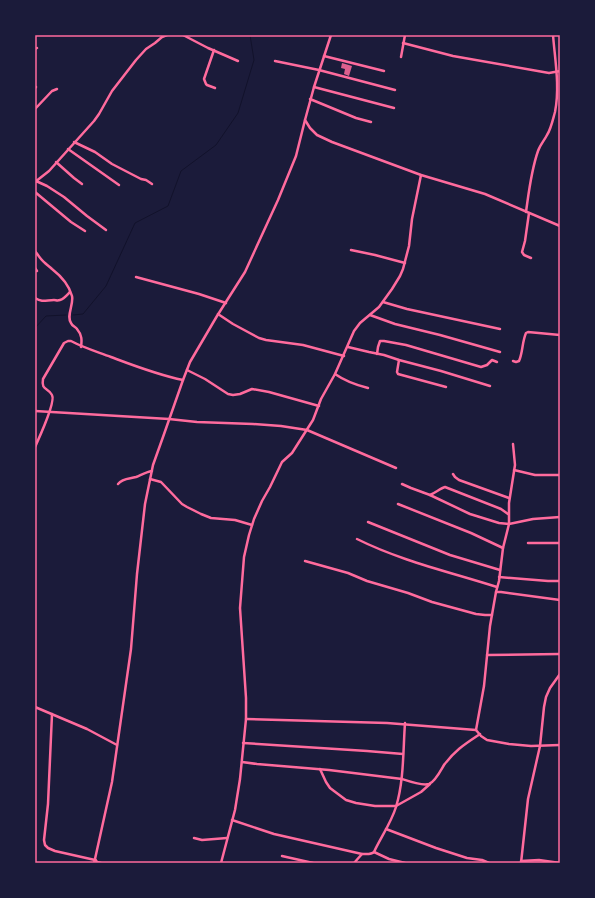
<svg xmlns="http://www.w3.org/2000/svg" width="595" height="898" font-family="'Asap Condensed',sans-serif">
	<rect width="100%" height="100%" fill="#1b1b3a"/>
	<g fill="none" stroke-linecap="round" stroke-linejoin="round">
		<g stroke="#12122b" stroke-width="1">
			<polyline points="73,315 83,314 106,286 135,223 168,206 181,171 216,145 238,113 254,60 250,35"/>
			<polyline points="35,328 46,316 66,315"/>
		</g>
	</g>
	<polygon fill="#dd5f8e" points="342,63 352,66 349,76 344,74 345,69 341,68"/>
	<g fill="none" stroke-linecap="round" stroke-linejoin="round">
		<g stroke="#ff6b9d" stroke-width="2.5">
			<polyline points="183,35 208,48 238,61"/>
			<polyline points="331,35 314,87 305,120 310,128 317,135 332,142 421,175 485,194 560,226"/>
			<polyline points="403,43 453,56 549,73 560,71"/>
			<polyline points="35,49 37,48"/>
			<polyline points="214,50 204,79 206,84 207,85 215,88"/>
			<polyline points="324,56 384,71"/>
			<polyline points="401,57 405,35"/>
			<polyline points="275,61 319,70 395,90"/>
			<polyline points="314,87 394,108"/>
			<polyline points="35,88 36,87"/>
			<polyline points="310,99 356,118 371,122"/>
			<polyline points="35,109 52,91 57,89"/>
			<polyline points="74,142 95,152 112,164 141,179 146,180 152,184"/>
			<polyline points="68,149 119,185"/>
			<polyline points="56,162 74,178 82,184"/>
			<polyline points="36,181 47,186 64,197 87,216 106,230"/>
			<polyline points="35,182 49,171 94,121 99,114 112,91 136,60 146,49 155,43 162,37 167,35"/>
			<polyline points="35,192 71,222 85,231"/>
			<path d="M 526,212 C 529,191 531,171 538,151 C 540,145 544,141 547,135 C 551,129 553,119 555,112 C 560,87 555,60 553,35"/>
			<polyline points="529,213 525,241 522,252 524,255 531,258"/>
			<polyline points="351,250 375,255 405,263"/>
			<path d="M 35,251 C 38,255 41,260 45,263 C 47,265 50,267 52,269 C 61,276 69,285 72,296 C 74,304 66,316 71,323 C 72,326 76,327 77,329 C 82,335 82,340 81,347"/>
			<polyline points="35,268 37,271"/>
			<polyline points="136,277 199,294 226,303"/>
			<path d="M 35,298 C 43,303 46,300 54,300 C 56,300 57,301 60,300 C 64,299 67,295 70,292"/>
			<polyline points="383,302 407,309 500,329"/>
			<polyline points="218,314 233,324 259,338 266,340 303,345 344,356"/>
			<polyline points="370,315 395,324 440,335 500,352"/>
			<polyline points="348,347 369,352 384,355 399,360 441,371 490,386"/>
			<polyline points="377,354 378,347 380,341 384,341 406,345 481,367 487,365 492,360 497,362"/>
			<polyline points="399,360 397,372 398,374 446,387"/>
			<path d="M 513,361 L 516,362 L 519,361 C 523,352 522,342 526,333 L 528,332 L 560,335"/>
			<polyline points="187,370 205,379 228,394 233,395 240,394 252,389 269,392 319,406"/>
			<path d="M 335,374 C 345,381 356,385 368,388"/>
			<polyline points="35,411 169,419 197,422 253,424 281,426 307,430 396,468"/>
			<path d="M 35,447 C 39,438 56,402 52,395 C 48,387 41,391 43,379 L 64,343 L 68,341 L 71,341 C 84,348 98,352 111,357 C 135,366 158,375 183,380"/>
			<polyline points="514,470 535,475 560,475"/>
			<polyline points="453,474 455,477 459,480 509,498"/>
			<polyline points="150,479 161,482 182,504 187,507 201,514 211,518 235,520 252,525"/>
			<path d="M 118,484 C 123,478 129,479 136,477 C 141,475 146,472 152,471"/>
			<polyline points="402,484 411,488 430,495 470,514 499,523 509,524 533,519 560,517"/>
			<path d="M 430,495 C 435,493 441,488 445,487 L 501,509 L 508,514"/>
			<polyline points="398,504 471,533 503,548"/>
			<polyline points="368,522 450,555 500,570"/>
			<path d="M 357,539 C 401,561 450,572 497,587"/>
			<polyline points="528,543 560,543"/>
			<polyline points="305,561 348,573 367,581 408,593 432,602 476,614 485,615 492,615"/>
			<polyline points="499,577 548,581 560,581"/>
			<polyline points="496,592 501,592 560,600"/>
			<polyline points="487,655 560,654"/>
			<polyline points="35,707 87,729 117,745"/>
			<polyline points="52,714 48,804 44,840 45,845 48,848 55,851 95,860 94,863"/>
			<polyline points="246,719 387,723 476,730 481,736 487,740 509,744 531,746 560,745"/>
			<polyline points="476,730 484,686 490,626 496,592 499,581 503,548 509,524 509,503 515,465 513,444"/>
			<polyline points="243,743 367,751 403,754"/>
			<path d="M 242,762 L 257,764 L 329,770 L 402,779 C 408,781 422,786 429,784 C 435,782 441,770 444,765 C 455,750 465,744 480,734"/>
			<polyline points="320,769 326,782 330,788 346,800 356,803 375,806 396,806 421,792 430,784"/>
			<path d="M 232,820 L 274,834 L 362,854 C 366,854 371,855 374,852 C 381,837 391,823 396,807 C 404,781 403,751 405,723"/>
			<polyline points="386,829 436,848 467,858 482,860 489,863"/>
			<polyline points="194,838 202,840 227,838"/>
			<polyline points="374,852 389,859 405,863"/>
			<polyline points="282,856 313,863"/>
			<polyline points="521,861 539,860 560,863"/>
			<polyline points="101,863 97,862 95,859 112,782 131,649 137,574 145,504 153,465 163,437 183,380 190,362 217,316 245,272 278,200 296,156 305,120"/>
			<polyline points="221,863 235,810 240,779 246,719 246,698 240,608 244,557 249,535 254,519 262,501 270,487 282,462 292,453 313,420 321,399 335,374 354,331 360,323 379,307 392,289 400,276 403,269 409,246 412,219 421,175"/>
			<polyline points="354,863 362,854"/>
			<polyline points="521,863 528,799 540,746 544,707 546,697 550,688 560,674"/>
		</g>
	</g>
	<rect width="595" height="898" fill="none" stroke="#1b1b3a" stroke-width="72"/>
	<rect x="36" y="36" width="523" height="826" fill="none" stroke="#ff6b9d" stroke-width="1.5"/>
</svg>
